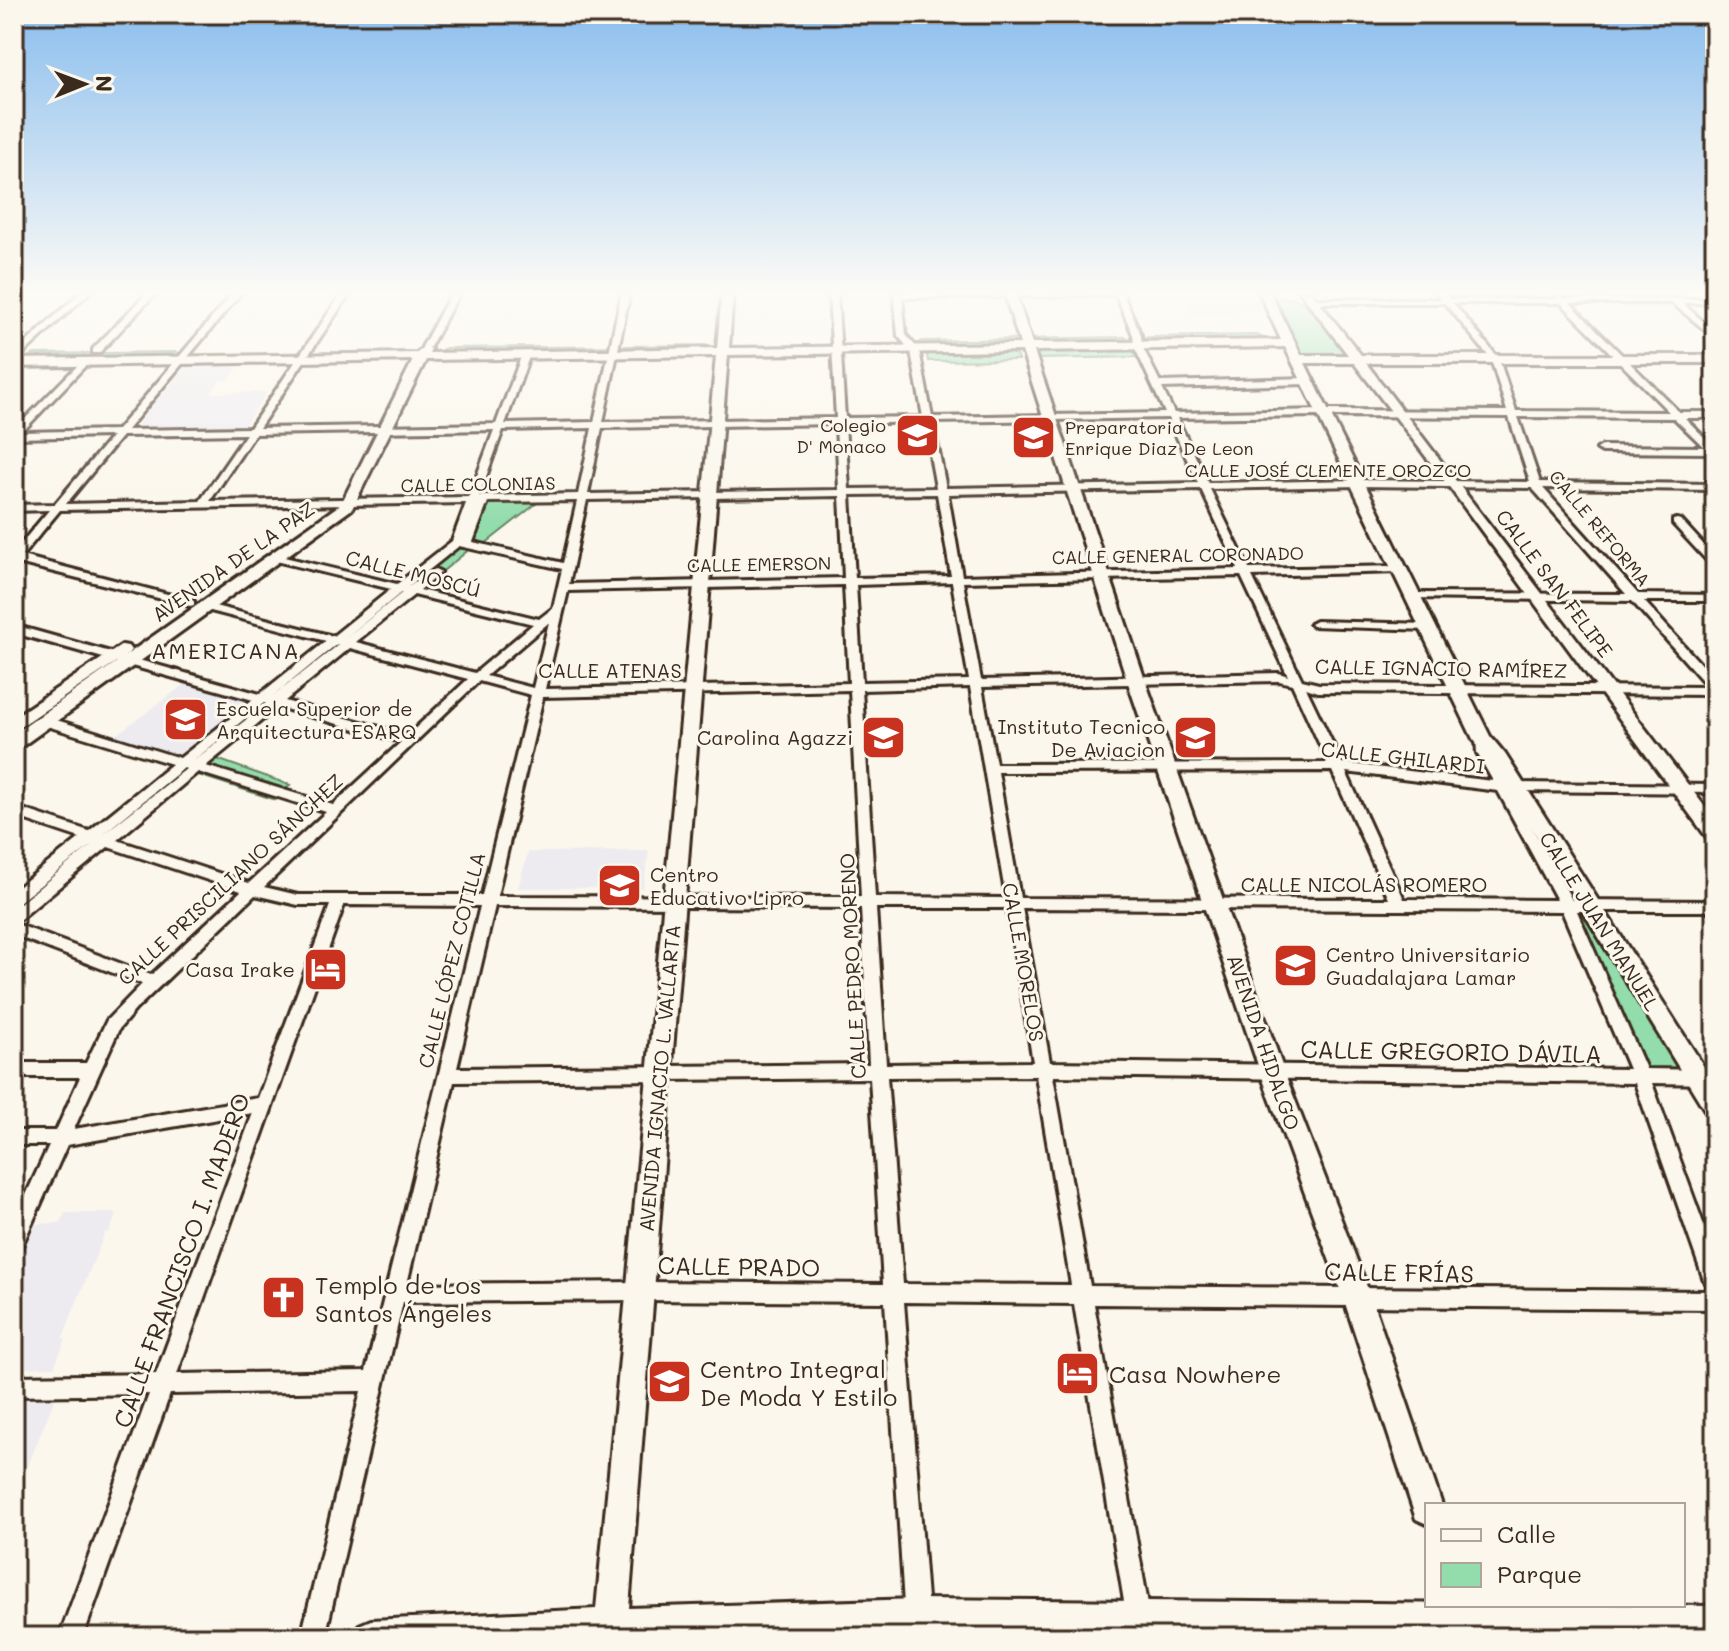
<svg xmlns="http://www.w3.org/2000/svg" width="1729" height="1651" font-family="Mali,sans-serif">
	<rect width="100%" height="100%" fill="#fbf7ec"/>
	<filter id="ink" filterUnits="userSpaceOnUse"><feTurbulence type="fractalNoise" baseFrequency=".0125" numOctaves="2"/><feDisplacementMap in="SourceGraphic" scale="16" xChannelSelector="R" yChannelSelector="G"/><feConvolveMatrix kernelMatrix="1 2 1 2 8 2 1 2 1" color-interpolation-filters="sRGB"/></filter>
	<g filter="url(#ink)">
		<g fill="#edebf0">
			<polygon points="1187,297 1230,297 1233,302 1259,302 1263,310 1236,310 1237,315 1192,315"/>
			<polygon points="241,364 228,380 220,380 211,393 267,392 243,427 136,426 187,365"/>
			<polygon points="189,681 256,700 183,758 113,737"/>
			<polygon points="649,851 643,888 518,888 528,852"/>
			<polygon points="65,1213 117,1213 109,1232 105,1233 62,1339 66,1339 54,1367 14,1368 14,1265 33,1224 60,1223"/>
			<polygon points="14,1396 56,1396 14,1500"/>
		</g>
		<g fill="#93dcab" stroke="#678364" stroke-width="2">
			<polygon points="1280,298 1296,299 1305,303 1347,354 1344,356 1311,357 1301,354 1275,302"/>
			<polygon points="1256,335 1266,339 1141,339 1149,337"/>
			<polygon points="1126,337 1134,341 919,347 916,344 922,341"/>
			<polygon points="705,345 711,347 711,350 443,356 435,353 446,348"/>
			<polygon points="1134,347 1139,357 1039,359 1036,349"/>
			<polygon points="1004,350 1016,355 1018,360 928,361 926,351"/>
			<polygon points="176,352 179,353 177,357 23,359 35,354"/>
			<polygon points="479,503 537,503 485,544 470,540"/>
			<polygon points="448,543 471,548 214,758 290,785 276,800 195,774 14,921 14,888"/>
			<polygon points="1577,912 1584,912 1682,1072 1649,1072"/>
		</g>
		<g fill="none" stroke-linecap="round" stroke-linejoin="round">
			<defs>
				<g id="street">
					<polygon points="81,292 90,292 14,362 14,354"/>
					<polygon points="148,292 157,292 99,353 93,353 93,349"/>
					<path d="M 234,292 L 242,292 L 127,430 L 250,428 L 343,292 L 351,292 L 259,428 L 496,424 L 521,357 L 525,354 L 529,357 L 505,424 L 594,422 L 622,292 L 630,292 L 603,422 L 836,418 L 829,292 L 837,292 L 845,418 L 923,417 L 911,351 L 898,336 L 894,292 L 1122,292 L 1141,335 L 1142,346 L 1160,382 L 1308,378 L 1312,381 L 1308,384 L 1162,388 L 1174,413 L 1324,410 L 1507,411 L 1491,359 L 1445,303 L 1309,303 L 1308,301 L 1312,299 L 1441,299 L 1436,292 L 1444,292 L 1450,299 L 1557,299 L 1560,296 L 1565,299 L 1715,299 L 1715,303 L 1682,303 L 1715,332 L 1715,338 L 1672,303 L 1570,303 L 1679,412 L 1715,412 L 1715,418 L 1685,418 L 1715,448 L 1715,456 L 1709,453 L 1602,452 L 1597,449 L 1602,446 L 1704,447 L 1674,418 L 1518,417 L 1540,482 L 1715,484 L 1715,490 L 1543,488 L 1638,594 L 1715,595 L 1715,601 L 1644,601 L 1715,680 L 1715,695 L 1318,692 L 1306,688 L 1342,763 L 1493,781 L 1477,753 L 1476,739 L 1482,735 L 1488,739 L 1491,753 L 1507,783 L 1715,785 L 1715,793 L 1512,791 L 1572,900 L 1715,901 L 1715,911 L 1577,911 L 1646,1069 L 1715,1070 L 1715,1084 L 1652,1083 L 1715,1256 L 1715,1309 L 1094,1304 L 1154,1637 L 1130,1637 L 1074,1304 L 904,1302 L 930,1637 L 906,1637 L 885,1302 L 640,1300 L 403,1302 L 325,1637 L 301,1637 L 361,1391 L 170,1394 L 83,1637 L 59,1637 L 149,1394 L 14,1396 L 14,1376 L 156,1374 L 253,1113 L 67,1145 L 21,1248 L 14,1251 L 14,1221 L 49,1145 L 14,1145 L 14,1131 L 56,1131 L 80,1077 L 14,1077 L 14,1063 L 86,1063 L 107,1020 L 142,984 L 14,935 L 14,923 L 151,975 L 241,891 L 108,847 L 19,920 L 14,921 L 14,908 L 94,843 L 19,902 L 14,903 L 14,890 L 80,838 L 14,816 L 14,806 L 89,831 L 172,764 L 40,724 L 39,721 L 40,718 L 50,718 L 180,758 L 253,700 L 14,633 L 14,625 L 260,694 L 326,641 L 203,609 L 203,605 L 207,604 L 333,636 L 391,589 L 272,560 L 272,556 L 276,555 L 397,584 L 452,541 L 466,503 L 60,510 L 22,556 L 194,601 L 194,605 L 190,606 L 14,562 L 14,552 L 49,510 L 14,511 L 14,505 L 55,504 L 112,436 L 14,438 L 14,430 L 84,359 L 88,362 L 87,364 L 22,432 L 117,430 ZM 1116,295 L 1133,335 L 1134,346 L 1165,413 L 932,417 L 919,350 L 906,335 L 902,298 ZM 1453,303 L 1561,303 L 1669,412 L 1516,411 L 1499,359 ZM 1324,416 L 1509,417 L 1530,482 L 1359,480 L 1208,483 L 1177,418 ZM 1168,418 L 1198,483 L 946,488 L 933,422 ZM 924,422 L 936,488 L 849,489 L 845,424 ZM 836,424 L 839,490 L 588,494 L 602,428 ZM 592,428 L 578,494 L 479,496 L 503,430 ZM 494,430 L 469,497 L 210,501 L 255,434 ZM 246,434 L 200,501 L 66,504 L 122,436 ZM 1359,486 L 1532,488 L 1626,594 L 1413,593 L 1407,596 L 1409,598 L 1632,601 L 1708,687 L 1319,684 L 1302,680 L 1252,576 L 1400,572 L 1405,569 L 1400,566 L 1249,569 L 1210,489 ZM 1201,489 L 1238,569 L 962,576 L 948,494 ZM 937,494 L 951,576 L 855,578 L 850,495 ZM 840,496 L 844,578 L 569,584 L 587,500 ZM 577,501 L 563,563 L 473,542 L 488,502 ZM 459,546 L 562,569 L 553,608 L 539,619 L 420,590 L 439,574 L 441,572 L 435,569 L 408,587 ZM 1241,576 L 1288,676 L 1279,673 L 981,680 L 963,582 ZM 952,582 L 969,680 L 862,682 L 856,585 ZM 844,585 L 849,683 L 545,689 L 568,591 ZM 402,592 L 403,592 L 344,639 ZM 414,595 L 533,624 L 475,673 L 356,642 ZM 549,622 L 533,688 L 486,676 L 546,625 ZM 337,644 L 338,645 L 272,697 ZM 350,648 L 468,679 L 408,735 L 285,701 ZM 479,681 L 531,695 L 482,895 L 298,895 L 264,887 ZM 1279,681 L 1292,684 L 1328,763 L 996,764 L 982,687 ZM 970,687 L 1006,898 L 875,897 L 862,690 ZM 850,690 L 861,897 L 497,896 L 543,697 ZM 264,703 L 266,704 L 192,762 ZM 278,707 L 401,742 L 333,805 L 206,766 ZM 184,768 L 186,769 L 102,835 ZM 1332,771 L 1389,899 L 1020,898 L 998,772 ZM 198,772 L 326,812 L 249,883 L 117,840 ZM 1346,772 L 1498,791 L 1557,900 L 1404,899 ZM 255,895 L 298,905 L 330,905 L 258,1098 L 74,1129 L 119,1029 L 136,1009 ZM 344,905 L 480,906 L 366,1371 L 177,1374 ZM 495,906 L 861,908 L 869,1064 L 457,1068 ZM 876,908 L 1007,908 L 1033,1062 L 886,1064 ZM 1022,908 L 1562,911 L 1629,1069 L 1050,1062 ZM 1036,1076 L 1071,1285 L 903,1284 L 887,1077 ZM 1053,1076 L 1635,1083 L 1705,1283 L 1708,1289 L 1712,1291 L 1090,1286 ZM 870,1078 L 883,1284 L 640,1282 L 407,1284 L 454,1082 Z"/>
					<polygon points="452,292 460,292 430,347 423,349 422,347"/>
					<polygon points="1677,519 1681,520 1715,557 1715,566 1711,565 1673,524 1673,520"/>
					<polygon points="1316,621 1428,624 1434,627 1428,630 1312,626 1310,624"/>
				</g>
				<g id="secondary">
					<polygon points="722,292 733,292 729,348 1020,344 1004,292 1015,292 1032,343 1281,340 1259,292 1270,292 1301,355 1348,355 1300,292 1311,292 1361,355 1715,355 1715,363 1366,363 1715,820 1715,841 1708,839 1450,488 1354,363 1305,363 1490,736 1505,754 1715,1084 1715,1115 1706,1112 1489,758 1473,739 1285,347 1034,351 1145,680 1285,1074 1371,1297 1442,1505 1427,1505 1427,1524 1416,1519 1343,1297 1261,1074 1127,680 1022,351 728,355 629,1608 917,1599 1715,1606 1715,1637 917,1633 771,1637 354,1637 359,1625 371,1620 596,1609 716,356 426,360 352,509 21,747 14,749 14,734 341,504 413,360 14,367 14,359 417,353 425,345 431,349 429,353 717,348"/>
					<polygon points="122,645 128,646 131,650 128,654 14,731 14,717"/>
				</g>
			</defs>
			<use href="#street" stroke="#3b2a1e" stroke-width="6"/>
			<use href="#secondary" stroke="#3b2a1e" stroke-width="6"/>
			<use href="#street" fill="#fbf7ec" fill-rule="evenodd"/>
			<use href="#secondary" fill="#fbf7ec" fill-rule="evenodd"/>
		</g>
	</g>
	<linearGradient id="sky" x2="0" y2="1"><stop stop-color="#89bdee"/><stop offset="0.56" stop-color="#fdfbf6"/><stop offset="1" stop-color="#fdfbf6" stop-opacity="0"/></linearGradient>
	<rect width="1729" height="523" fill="url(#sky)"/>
	<defs>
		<symbol id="school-square" viewBox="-11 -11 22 22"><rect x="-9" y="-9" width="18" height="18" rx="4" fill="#c8321e" stroke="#fbf7ec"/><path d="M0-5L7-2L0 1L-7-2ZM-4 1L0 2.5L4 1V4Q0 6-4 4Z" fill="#fff"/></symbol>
		<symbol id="university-square" viewBox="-11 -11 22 22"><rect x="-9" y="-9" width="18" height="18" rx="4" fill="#c8321e" stroke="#fbf7ec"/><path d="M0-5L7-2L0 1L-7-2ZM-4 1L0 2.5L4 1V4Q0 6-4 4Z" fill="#fff"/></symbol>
		<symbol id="hotel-square" viewBox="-11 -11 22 22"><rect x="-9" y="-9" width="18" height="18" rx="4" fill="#c8321e" stroke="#fbf7ec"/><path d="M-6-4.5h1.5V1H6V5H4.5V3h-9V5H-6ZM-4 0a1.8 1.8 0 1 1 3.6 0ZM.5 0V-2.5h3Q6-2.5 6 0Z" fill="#fff"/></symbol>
		<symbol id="church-square" viewBox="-11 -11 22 22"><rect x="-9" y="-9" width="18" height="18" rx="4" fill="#c8321e" stroke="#fbf7ec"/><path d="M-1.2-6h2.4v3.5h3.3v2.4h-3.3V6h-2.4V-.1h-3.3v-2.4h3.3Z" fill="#fff"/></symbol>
	</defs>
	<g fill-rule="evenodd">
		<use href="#school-square" x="892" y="410" width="51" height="51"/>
		<use href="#university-square" x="1008" y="412" width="51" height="51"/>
		<use href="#university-square" x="160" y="694" width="51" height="51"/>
		<use href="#school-square" x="858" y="712" width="51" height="51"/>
		<use href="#university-square" x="1170" y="712" width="51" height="51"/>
		<use href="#university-square" x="594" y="860" width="51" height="51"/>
		<use href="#university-square" x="1270" y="940" width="51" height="51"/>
		<use href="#hotel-square" x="300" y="944" width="51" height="51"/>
		<use href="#church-square" x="258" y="1272" width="51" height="51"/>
		<use href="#hotel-square" x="1052" y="1348" width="51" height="51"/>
		<use href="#university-square" x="644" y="1356" width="51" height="51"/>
	</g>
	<g text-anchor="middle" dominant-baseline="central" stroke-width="6" stroke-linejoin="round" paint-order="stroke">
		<g font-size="18" fill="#3b2a1e" stroke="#fbf7ec" text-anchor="end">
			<text x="886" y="425">Colegio<tspan x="886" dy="21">D' Monaco</tspan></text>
			<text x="1065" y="427" text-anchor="start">Preparatoria<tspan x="1065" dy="21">Enrique Diaz De Leon</tspan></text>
		</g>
		<g font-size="18" fill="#3b2a1e" stroke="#fbf7ec">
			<text x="1328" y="470">CALLE JOSÉ CLEMENTE OROZCO</text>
			<text transform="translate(478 484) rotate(-1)">CALLE COLONIAS</text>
			<text transform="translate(1600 528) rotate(50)">CALLE REFORMA</text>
			<text transform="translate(1178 555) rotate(-1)">CALLE GENERAL CORONADO</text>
			<text transform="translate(759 564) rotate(-1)">CALLE EMERSON</text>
		</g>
		<g font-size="20" fill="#3b2a1e" stroke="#fbf7ec">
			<text transform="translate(233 561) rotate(-35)">AVENIDA DE LA PAZ</text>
			<text transform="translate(413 573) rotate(14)">CALLE MOSCÚ</text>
			<text transform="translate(1555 583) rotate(53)">CALLE SAN FELIPE</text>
			<text transform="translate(1441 668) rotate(1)">CALLE IGNACIO RAMÍREZ</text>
			<text x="610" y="670">CALLE ATENAS</text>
			<text transform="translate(1403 757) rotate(6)">CALLE GHILARDI</text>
			<text transform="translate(230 879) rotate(-43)">CALLE PRISCILIANO SÁNCHEZ</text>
			<text x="1364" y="884">CALLE NICOLÁS ROMERO</text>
			<text transform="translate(1600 921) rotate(58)">CALLE JUAN MANUEL</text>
			<text transform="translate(451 960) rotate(-76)">CALLE LÓPEZ COTILLA</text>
			<text transform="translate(1024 962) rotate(80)">CALLE MORELOS</text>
			<text transform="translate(852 966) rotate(-93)">CALLE PEDRO MORENO</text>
			<text transform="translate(1264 1042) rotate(71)">AVENIDA HIDALGO</text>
			<text transform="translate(659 1078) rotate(-85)">AVENIDA IGNACIO L. VALLARTA</text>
		</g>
		<g font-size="20" fill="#3b2a1e" stroke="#fbf7ec" text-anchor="start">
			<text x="216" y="708">Escuela Superior de<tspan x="216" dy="23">Arquitectura ESARQ</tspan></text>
			<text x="1165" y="726" text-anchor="end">Instituto Tecnico<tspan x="1165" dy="23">De Aviacion</tspan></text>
			<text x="853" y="737" text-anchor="end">Carolina Agazzi</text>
			<text x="650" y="874">Centro<tspan x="650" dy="23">Educativo Lipro</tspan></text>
			<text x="1326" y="954">Centro Universitario<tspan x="1326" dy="23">Guadalajara Lamar</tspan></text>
			<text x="295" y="969" text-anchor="end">Casa Irake</text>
		</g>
		<g font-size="22" letter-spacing="2" fill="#3b2a1e" stroke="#fbf7ec">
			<text x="226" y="650">AMERICANA</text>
		</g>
		<g font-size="24" fill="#3b2a1e" stroke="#fbf7ec">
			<text transform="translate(1451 1051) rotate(1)">CALLE GREGORIO DÁVILA</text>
			<text transform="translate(181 1260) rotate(-70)">CALLE FRANCISCO I. MADERO</text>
			<text transform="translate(739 1266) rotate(1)">CALLE PRADO</text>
			<text transform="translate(1399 1272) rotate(1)">CALLE FRÍAS</text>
		</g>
		<g font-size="24" fill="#3b2a1e" stroke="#fbf7ec" text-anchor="start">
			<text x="315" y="1284">Templo de Los<tspan x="315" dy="28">Santos Ángeles</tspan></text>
			<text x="700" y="1368">Centro Integral<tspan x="700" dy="28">De Moda Y Estilo</tspan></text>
			<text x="1109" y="1373">Casa Nowhere</text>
		</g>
	</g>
	<rect width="1729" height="1651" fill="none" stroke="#fbf7ec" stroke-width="48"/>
	<rect x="24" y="24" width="1681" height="1603" fill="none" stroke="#3b2a1e" stroke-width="3" filter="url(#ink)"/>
	<rect x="1425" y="1503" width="260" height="104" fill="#fbf7ec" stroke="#aea59a" stroke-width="2"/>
	<rect x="1441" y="1529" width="40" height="12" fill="#fbf7ec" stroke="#aea59a" stroke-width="2"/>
	<text x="1497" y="1543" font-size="24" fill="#3b2a1e">Calle</text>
	<rect x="1441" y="1563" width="40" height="24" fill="#93dcab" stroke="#aea59a" stroke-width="2"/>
	<text x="1497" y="1583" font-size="24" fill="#3b2a1e">Parque</text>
	<g transform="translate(84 84) rotate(89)" stroke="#fbf7ec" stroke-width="6" paint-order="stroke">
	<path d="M0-6L14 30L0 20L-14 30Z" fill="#3b2a1e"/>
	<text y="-12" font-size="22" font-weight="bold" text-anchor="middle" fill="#3b2a1e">N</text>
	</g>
</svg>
